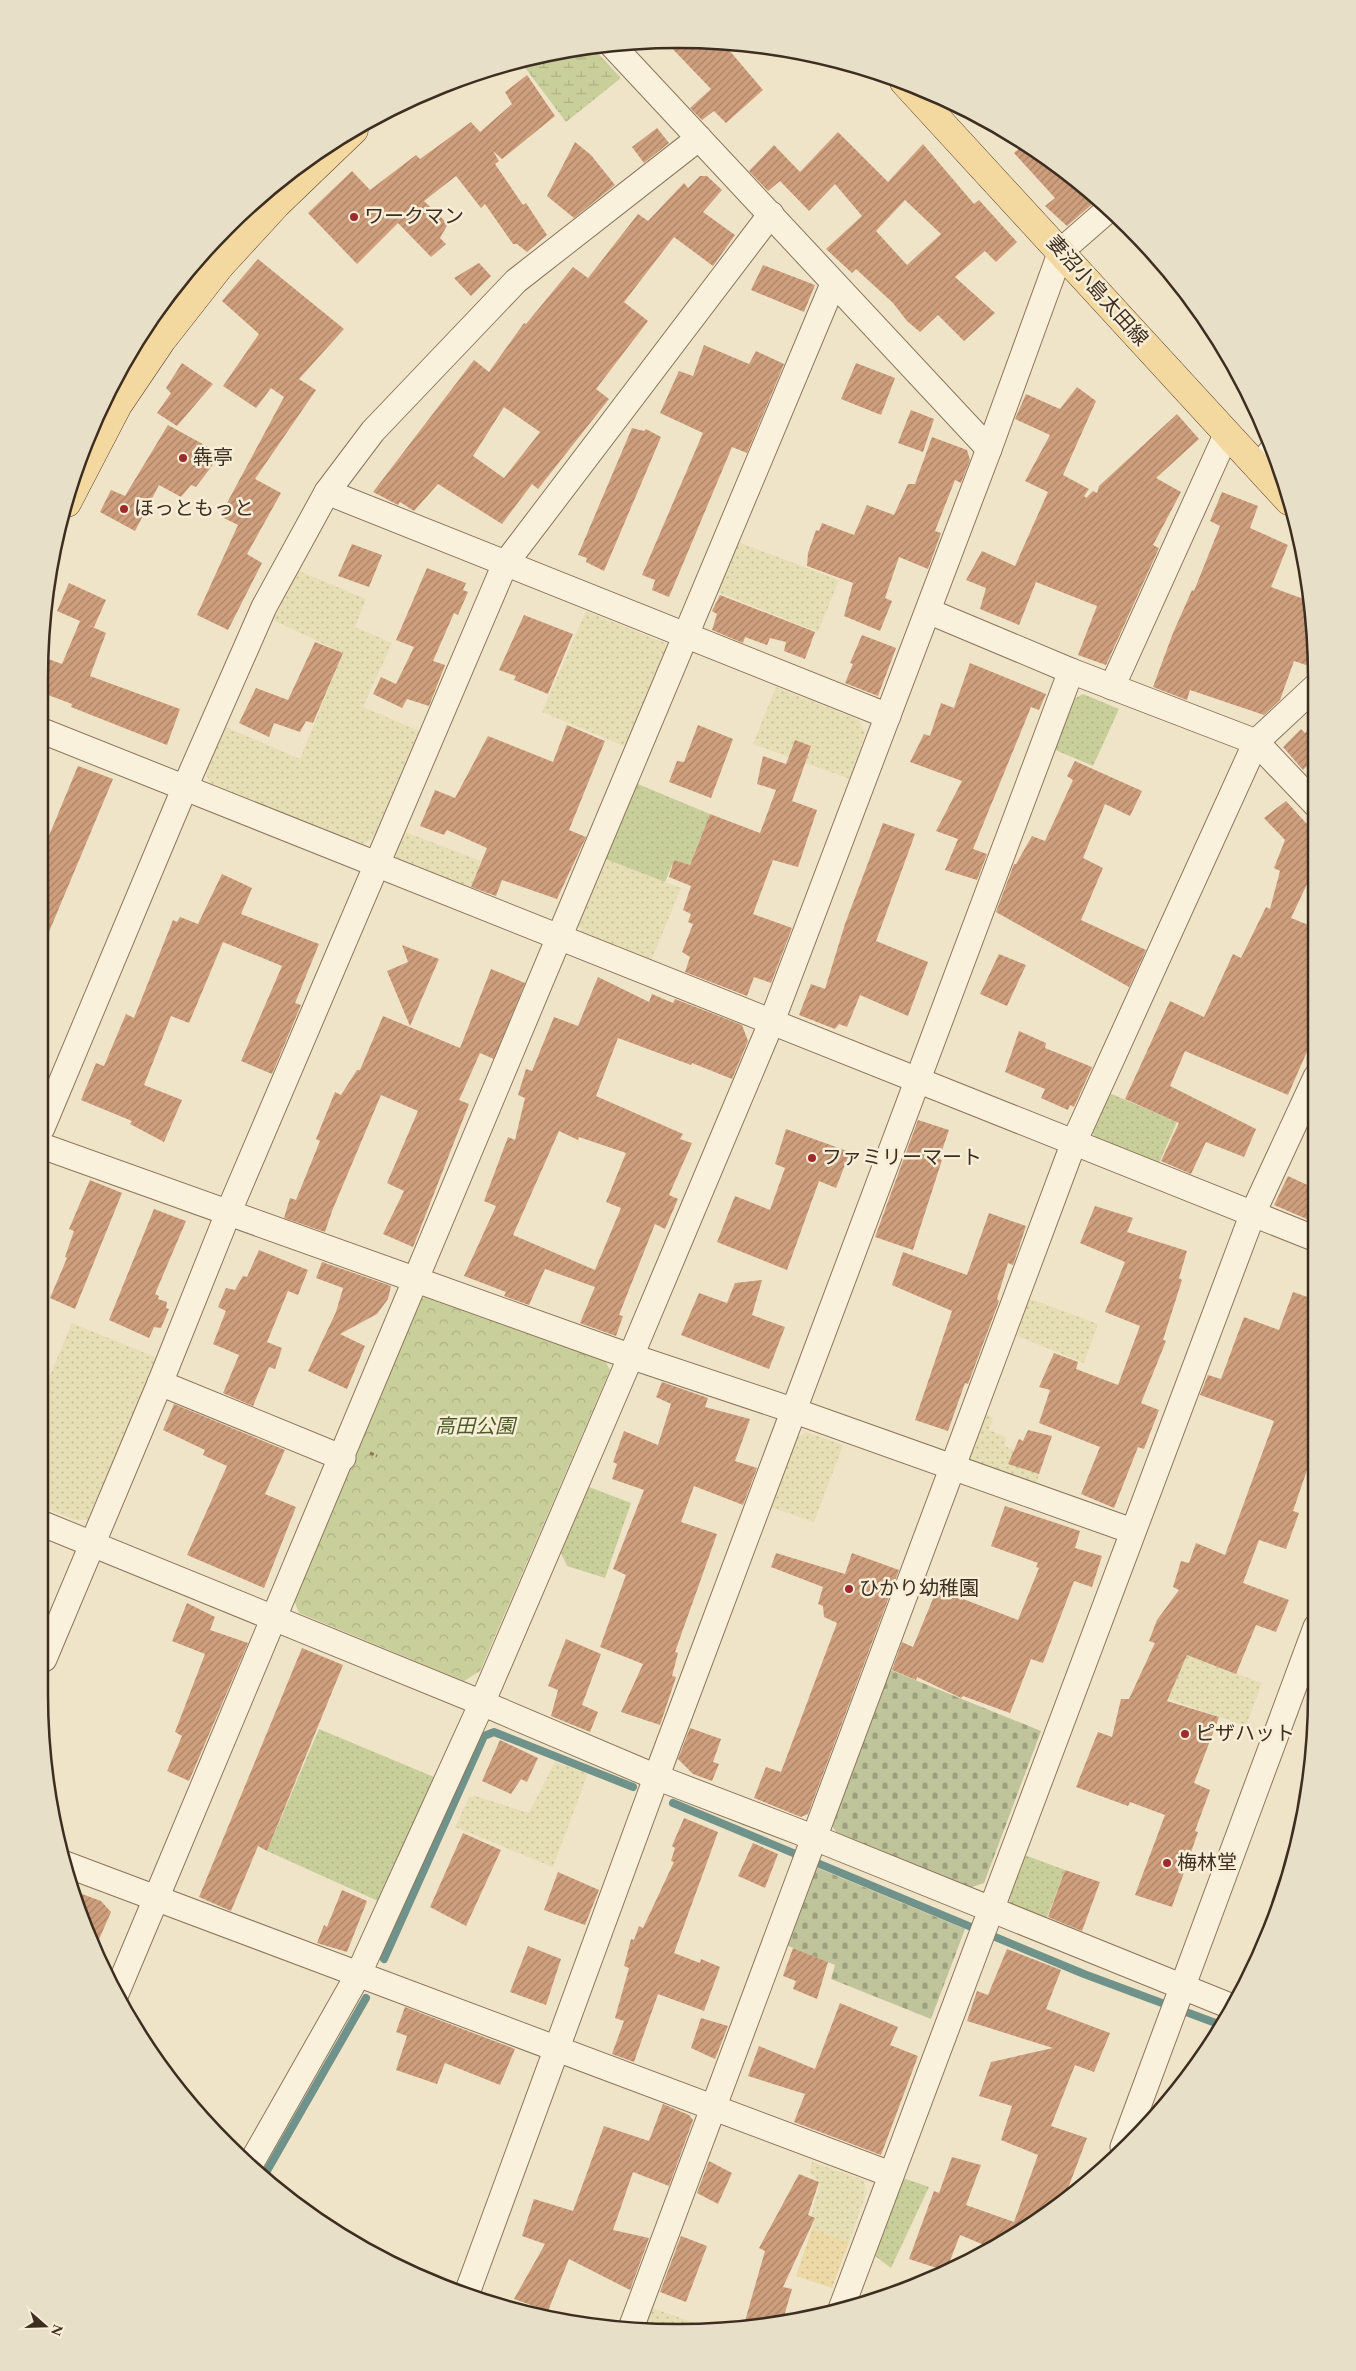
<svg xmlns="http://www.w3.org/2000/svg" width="1356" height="2371" font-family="Spectral,'Noto Sans JP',serif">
	<defs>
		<pattern id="farmland-dots" width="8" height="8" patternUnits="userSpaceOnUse" patternTransform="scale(1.25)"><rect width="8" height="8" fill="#e6deb5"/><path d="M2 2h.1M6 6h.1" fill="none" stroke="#c6bf9b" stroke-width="1.8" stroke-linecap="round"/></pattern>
		<pattern id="grass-dots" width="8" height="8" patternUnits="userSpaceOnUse" patternTransform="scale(1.25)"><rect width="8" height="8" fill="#c9cf9b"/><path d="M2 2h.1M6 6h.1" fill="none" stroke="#aeb285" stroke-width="1.8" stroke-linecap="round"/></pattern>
		<pattern id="wetland-marsh" width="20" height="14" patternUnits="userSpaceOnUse" patternTransform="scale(1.25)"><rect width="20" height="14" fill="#c9cf9b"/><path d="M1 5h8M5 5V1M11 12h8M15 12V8" fill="none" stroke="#aeb285"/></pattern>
		<pattern id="sand-dots" width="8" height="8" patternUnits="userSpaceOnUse" patternTransform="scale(1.25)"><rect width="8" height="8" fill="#ecd9a5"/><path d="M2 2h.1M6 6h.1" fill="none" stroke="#cbbb8e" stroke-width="1.8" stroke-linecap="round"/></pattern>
		<pattern id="cemetery-stones" width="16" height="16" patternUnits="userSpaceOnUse" patternTransform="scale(1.25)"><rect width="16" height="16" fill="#bfc49a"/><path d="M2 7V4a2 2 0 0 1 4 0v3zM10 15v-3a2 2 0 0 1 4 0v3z" fill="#9ca07d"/></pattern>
		<pattern id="park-crowns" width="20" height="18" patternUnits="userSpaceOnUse" patternTransform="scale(1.25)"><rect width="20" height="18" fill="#c9cf9b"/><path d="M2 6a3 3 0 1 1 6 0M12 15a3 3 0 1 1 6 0" fill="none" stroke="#aeb285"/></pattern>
		<pattern id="building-hatch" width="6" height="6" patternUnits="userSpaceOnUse" patternTransform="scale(1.25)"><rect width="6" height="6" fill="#cf9f7d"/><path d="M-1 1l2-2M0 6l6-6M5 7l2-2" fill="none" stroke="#a98266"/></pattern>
	</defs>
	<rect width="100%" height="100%" fill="#f0e4c8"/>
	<g fill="url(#farmland-dots)">
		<polygon points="735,541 839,580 818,632 715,591"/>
		<polygon points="299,571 366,599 355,627 392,643 363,707 419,731 373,839 359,845 211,784 205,772 225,727 300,759 343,653 273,620"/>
		<polygon points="586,611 665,643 668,651 626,747 542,712"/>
		<polygon points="776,687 859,720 865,734 850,779 753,744"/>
		<polygon points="400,830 481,861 470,889 399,860 392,850"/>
		<polygon points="603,858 681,888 651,961 583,933 576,922"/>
		<polygon points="1028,1298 1098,1324 1084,1363 1012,1334"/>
		<polygon points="72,1323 157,1358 91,1520 75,1520 43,1507 43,1392"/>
		<polygon points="983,1412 993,1418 989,1430 1006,1437 1005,1446 1014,1450 1008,1464 1039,1474 1035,1488 972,1466 967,1456"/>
		<polygon points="806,1432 843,1445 814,1522 770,1507 796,1438"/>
		<polygon points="1187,1655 1262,1683 1246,1726 1168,1699"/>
		<polygon points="555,1762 588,1773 553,1867 455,1827 469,1797 475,1796 529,1813"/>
		<polygon points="812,2162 864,2180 866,2193 849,2242 812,2229 815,2218 811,2217 820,2183 809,2172"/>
		<polygon points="650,2307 716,2331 642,2328"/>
	</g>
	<g fill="url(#grass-dots)">
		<polygon points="1083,694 1119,709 1093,766 1053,749 1072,700"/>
		<polygon points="633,782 710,814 690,865 674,860 665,882 603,858"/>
		<polygon points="1107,1092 1177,1122 1158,1165 1096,1140 1090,1127"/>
		<polygon points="589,1487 631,1503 605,1578 567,1566 561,1553"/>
		<polygon points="319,1729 434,1777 378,1901 267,1851"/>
		<polygon points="1022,1854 1065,1870 1046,1920 1012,1907 1007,1894"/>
		<polygon points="903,2178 929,2187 891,2268 875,2256"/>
	</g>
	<polygon fill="url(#wetland-marsh)" points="592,47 621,78 566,122 520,61 553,51"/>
	<polygon fill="url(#sand-dots)" points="812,2229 849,2242 832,2288 796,2276"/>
	<g fill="url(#cemetery-stones)">
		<polygon points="888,1669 1041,1731 984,1883 969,1888 839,1836 829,1822"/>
		<polygon points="813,1866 965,1929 931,2019 831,1979 835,1965 786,1945"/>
	</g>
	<polygon fill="url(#park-crowns)" points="428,1295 603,1357 610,1370 480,1671 464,1681 299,1613 294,1600 419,1300"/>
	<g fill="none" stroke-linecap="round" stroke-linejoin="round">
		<g stroke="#6f938a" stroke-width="8">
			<polyline points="673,1803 1084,1974 1221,2025"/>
			<polyline points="384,1959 484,1736 494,1732 633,1787"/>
			<polyline points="264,2176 366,1998"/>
		</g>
	</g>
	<g fill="url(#building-hatch)" fill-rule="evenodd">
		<polygon points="678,39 723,43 763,90 726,123 714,111 702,120 690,108 711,89 664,40"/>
		<polygon points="527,75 555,116 502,159 493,151 499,161 495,164 523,205 526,203 547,235 527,252 517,244 513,244 485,204 481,208 456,176 424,201 448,224 440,238 446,244 431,257 398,223 357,264 308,213 352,171 370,190 416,155 420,159 471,122 480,132 512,104 505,92"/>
		<polygon points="657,128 669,143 644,163 632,147"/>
		<path d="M 838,132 L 888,182 L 923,144 L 974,204 L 979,200 L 1017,242 L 996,262 L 985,251 L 955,277 L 995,313 L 964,341 L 938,315 L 920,332 L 907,321 L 893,303 L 856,269 L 852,273 L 826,249 L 862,216 L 835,184 L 809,211 L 780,181 L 768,191 L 749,171 L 774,145 L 800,172 ZM 905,200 L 941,234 L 907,265 L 876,231 Z"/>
		<polygon points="575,142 591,155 615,185 574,218 547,196"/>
		<polygon points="1026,142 1087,191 1096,201 1067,226 1045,206 1055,198 1014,153"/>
		<path d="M 700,176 L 707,176 L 722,190 L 703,212 L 735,235 L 713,266 L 674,237 L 624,302 L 648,321 L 596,389 L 609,399 L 538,489 L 532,484 L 502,524 L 438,484 L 414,511 L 400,502 L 398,505 L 373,492 L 474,360 L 489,372 L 524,323 L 526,324 L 573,267 L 588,278 L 638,214 L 648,221 L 684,183 L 688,188 ZM 504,407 L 540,432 L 504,478 L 473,456 Z"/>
		<polygon points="258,259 344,329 299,379 316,390 255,479 281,493 247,554 262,563 228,630 197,615 238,525 220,516 284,397 271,388 256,408 223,386 259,334 222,301"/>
		<polygon points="479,263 491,276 471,296 454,278"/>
		<polygon points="763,265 815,285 804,312 751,290"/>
		<polygon points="704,345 749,364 756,351 784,364 747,453 732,447 669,597 652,590 655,580 642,575 703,433 660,413 679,371 693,376"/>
		<polygon points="182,363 213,384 177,426 157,413 171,393 166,388"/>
		<polygon points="856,363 895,378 881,415 841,399"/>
		<polygon points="1077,387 1096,401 1063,475 1089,489 1084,496 1086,498 1093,491 1097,493 1099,486 1177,414 1199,439 1156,478 1181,492 1153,545 1159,548 1106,665 1078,655 1097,606 1036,582 1019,625 980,609 986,588 966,580 982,551 1015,566 1048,492 1025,481 1050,435 1015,419 1026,394 1060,409"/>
		<polygon points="911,410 934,419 923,452 898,443"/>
		<polygon points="168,425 221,454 196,487 191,485 181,497 159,485 135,531 100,512 111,490 125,496"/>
		<polygon points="632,428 644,431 646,429 661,437 604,571 586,562 587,558 578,555"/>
		<polygon points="932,437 967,450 970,460 961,483 955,480 935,531 941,533 928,569 899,557 885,598 892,601 880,631 844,616 853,583 807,566 808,553 816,530 819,531 822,523 854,535 867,505 894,515 908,484 915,484"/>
		<polygon points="1222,492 1258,506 1250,528 1288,545 1271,587 1309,601 1316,636 1306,665 1294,661 1280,700 1264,715 1190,690 1187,700 1153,687 1173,633 1192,590 1194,591 1220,526 1210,521"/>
		<polygon points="352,544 382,555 369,587 338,576"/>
		<polygon points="427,568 466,583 463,590 468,592 458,615 454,613 433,661 445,665 429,706 407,699 402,708 373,694 381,677 396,684 414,647 396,640"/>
		<polygon points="69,583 106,600 94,627 88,625 106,633 90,676 180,709 167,745 71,707 72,704 40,692 40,656 62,664 80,621 57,611"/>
		<polygon points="720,595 815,632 805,659 784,651 786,642 770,638 767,645 745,637 743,643 712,630 717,614 712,611"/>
		<polygon points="524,615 573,634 548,694 514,680 516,676 499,670"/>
		<polygon points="862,635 896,648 878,696 845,683 853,664 850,663"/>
		<polygon points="315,642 343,653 313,723 306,721 300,732 274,723 269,737 239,723 256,688 288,700"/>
		<polygon points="970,663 1046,694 1039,710 1031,707 973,849 987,854 977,880 945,870 958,839 936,831 962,781 910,762 924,734 930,736 941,703 954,708"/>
		<polygon points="1316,722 1316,757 1303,770 1283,747 1301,729 1305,733"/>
		<polygon points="567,725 605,741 569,830 586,837 557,899 502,880 496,896 471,887 487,848 447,830 444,835 420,826 435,790 455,798 488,736 553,762"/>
		<polygon points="698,725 733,739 711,798 669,782 677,761 684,762"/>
		<polygon points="795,740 811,746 792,801 817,810 798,867 773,860 753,914 792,928 771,983 754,977 747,996 685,972 690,957 682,952 693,924 688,922 691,914 683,910 691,886 669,877 674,860 690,865 710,814 760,833 776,790 757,784 763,756 786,764"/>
		<polygon points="1075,761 1142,791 1130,816 1105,804 1083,858 1103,868 1081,920 1146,950 1129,987 996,912 1014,864 1016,864 1032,836 1045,841 1073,780 1067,776"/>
		<polygon points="78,766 113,779 41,951 41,855"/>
		<polygon points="1286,801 1316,834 1316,865 1291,918 1316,928 1316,1031 1288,1095 1185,1051 1170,1086 1256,1129 1244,1157 1206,1142 1191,1174 1161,1161 1179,1123 1125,1099 1170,1001 1204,1017 1233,954 1241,958 1266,907 1270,909 1280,871 1274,868 1285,840 1264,818"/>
		<polygon points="883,823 915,834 876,941 928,962 908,1016 860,995 847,1027 839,1024 835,1029 799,1015 811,984 825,989 845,924"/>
		<polygon points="222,874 252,888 241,914 319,944 295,1003 301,1005 272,1074 241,1061 282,966 223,942 189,1023 171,1016 144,1085 182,1100 164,1142 130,1124 132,1121 81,1100 96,1063 104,1066 126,1014 134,1018 173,920 177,922 180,917 198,924"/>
		<polygon points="402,945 439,959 410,1026 387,971 408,962"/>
		<polygon points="999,954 1026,965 1007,1006 980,994"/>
		<polygon points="491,969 525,983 494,1059 480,1053 459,1100 469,1104 413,1247 383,1234 404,1191 387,1183 418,1111 381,1095 332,1211 325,1232 284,1218 290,1198 296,1200 320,1141 316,1139 335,1092 341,1095 357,1070 360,1070 383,1016 460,1048"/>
		<path d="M 598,977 L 649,1002 L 652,994 L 673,1003 L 675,999 L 742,1025 L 748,1041 L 732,1079 L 692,1063 L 691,1065 L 618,1038 L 596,1096 L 683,1134 L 680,1139 L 692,1143 L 669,1195 L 678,1199 L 665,1229 L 655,1224 L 619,1315 L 623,1316 L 616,1336 L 580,1323 L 595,1287 L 545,1269 L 529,1305 L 504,1296 L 506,1292 L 464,1276 L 496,1206 L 484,1201 L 508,1137 L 515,1140 L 525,1098 L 518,1095 L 526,1069 L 532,1071 L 554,1017 L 578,1026 ZM 559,1131 L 578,1140 L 579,1137 L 626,1153 L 606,1202 L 621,1208 L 595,1270 L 513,1235 Z"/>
		<polygon points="1019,1031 1046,1043 1045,1048 1092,1067 1074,1107 1070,1105 1068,1110 1041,1098 1045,1089 1005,1072"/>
		<polygon points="918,1120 949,1130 939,1159 942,1160 913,1250 875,1237"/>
		<polygon points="786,1129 850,1152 836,1188 819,1181 787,1270 717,1242 735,1196 770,1210 785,1168 775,1164"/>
		<polygon points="1288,1176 1316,1189 1316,1223 1274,1205"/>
		<polygon points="90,1180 122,1193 75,1309 50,1298 67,1258 65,1257 74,1231 69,1229"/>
		<polygon points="1095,1206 1133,1218 1127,1232 1187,1251 1179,1278 1182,1280 1163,1340 1166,1341 1141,1403 1159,1410 1144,1449 1138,1447 1114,1508 1081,1494 1100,1447 1039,1423 1050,1390 1039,1387 1054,1353 1078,1362 1076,1369 1118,1385 1140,1326 1105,1312 1125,1262 1080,1243"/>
		<polygon points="154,1209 186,1221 155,1294 159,1296 158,1299 167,1302 166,1308 169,1309 161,1328 154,1327 149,1338 109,1320"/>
		<polygon points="989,1213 1026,1226 1013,1265 1008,1263 997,1299 999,1301 968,1384 965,1383 948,1431 915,1420 952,1311 892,1285 903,1252 967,1275"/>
		<polygon points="259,1250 308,1270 298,1295 288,1291 267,1342 282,1348 275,1369 269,1367 253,1406 223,1393 239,1355 213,1344 226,1311 218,1307 226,1288 235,1290 243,1276 247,1277"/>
		<polygon points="322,1262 391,1286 388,1299 377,1314 340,1334 365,1346 347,1389 308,1371 336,1312 343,1288 316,1278"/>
		<polygon points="762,1280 752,1315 785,1327 769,1369 681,1335 699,1293 727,1303 735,1283"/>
		<polygon points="1293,1292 1316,1300 1316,1444 1293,1511 1299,1513 1286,1549 1259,1540 1243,1583 1289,1600 1276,1632 1256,1625 1236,1674 1187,1655 1167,1701 1219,1717 1194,1783 1210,1790 1195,1831 1198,1832 1172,1907 1135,1895 1165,1815 1130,1802 1128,1806 1076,1787 1098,1732 1112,1737 1121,1699 1129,1699 1155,1643 1149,1641 1157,1620 1179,1590 1173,1587 1181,1561 1189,1563 1196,1543 1225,1555 1274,1421 1200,1395 1208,1375 1221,1379 1244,1317 1279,1330"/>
		<polygon points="662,1382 708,1398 705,1407 750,1419 735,1461 757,1468 743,1505 694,1486 681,1522 717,1534 675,1652 678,1653 672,1676 676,1677 660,1725 621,1712 643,1664 600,1647 626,1575 613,1569 644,1490 612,1479 617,1464 613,1462 624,1431 658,1445 671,1404 656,1397"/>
		<polygon points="174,1404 285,1450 265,1494 296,1507 264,1588 187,1555 227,1466 203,1455 205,1450 163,1430"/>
		<polygon points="1028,1430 1052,1436 1039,1474 1008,1464 1019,1439 1023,1441"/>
		<polygon points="1005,1506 1080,1531 1075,1548 1102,1556 1092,1587 1074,1581 1043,1663 1031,1659 1010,1713 963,1696 961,1698 917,1677 916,1680 892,1670 902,1642 913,1647 937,1589 1018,1620 1039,1568 1036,1567 1038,1563 991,1546"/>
		<polygon points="776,1553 845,1574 852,1553 899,1570 808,1814 801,1817 754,1798 766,1767 781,1772 837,1623 824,1617 823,1606 818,1604 823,1587 771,1567"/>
		<polygon points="187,1603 215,1617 210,1630 248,1643 189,1781 167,1771 182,1736 175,1732 205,1654 172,1641"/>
		<polygon points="566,1639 601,1654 582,1705 598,1712 590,1732 551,1716 558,1690 548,1686"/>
		<polygon points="302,1648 343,1665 267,1851 258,1846 231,1911 199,1897"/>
		<polygon points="690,1728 721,1739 713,1762 719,1764 712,1781 693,1774 678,1759"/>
		<polygon points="500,1740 538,1758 527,1782 521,1779 511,1794 482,1781"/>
		<polygon points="684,1818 718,1832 674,1953 700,1963 701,1959 720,1967 704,2011 658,1994 634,2062 612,2054 624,2021 615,2018 629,1968 624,1966 631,1939 634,1940 639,1926 643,1928 674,1862 671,1861 675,1848 672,1846"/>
		<polygon points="463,1833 501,1850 466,1926 430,1907"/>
		<polygon points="753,1843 778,1854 765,1888 738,1876"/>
		<polygon points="1065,1870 1100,1882 1082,1931 1048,1917"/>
		<polygon points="558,1872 599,1890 585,1925 544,1910"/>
		<polygon points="71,1890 101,1901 111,1912 94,1951"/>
		<polygon points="342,1890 367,1901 347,1952 317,1943 324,1925 327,1927"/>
		<polygon points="528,1946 561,1959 546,2005 510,1992"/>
		<polygon points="793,1948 828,1962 817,1999 793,1989 796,1981 783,1976"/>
		<polygon points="1007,1949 1061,1970 1046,2009 1110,2033 1094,2072 1075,2065 1051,2126 1087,2138 1064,2199 994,2249 960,2235 946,2271 909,2259 934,2191 939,2193 952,2157 981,2165 966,2205 1014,2222 1038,2155 1001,2140 1012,2106 979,2096 991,2062 1053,2048 967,2021 977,1991 988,1995"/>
		<polygon points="840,2003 898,2027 890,2045 918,2056 881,2155 794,2122 805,2094 748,2076 759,2046 815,2069"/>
		<polygon points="405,2007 515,2049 500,2085 445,2063 437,2084 396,2070 407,2036 396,2032"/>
		<polygon points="701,2018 728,2026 715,2059 691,2048"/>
		<polygon points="663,2104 689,2115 693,2120 669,2186 633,2172 613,2230 649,2238 630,2290 569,2259 548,2311 514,2299 545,2244 522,2236 534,2199 573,2211 604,2126 649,2141"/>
		<polygon points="709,2161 732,2173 718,2204 697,2193"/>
		<polygon points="799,2174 819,2182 808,2215 815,2218 783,2287 792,2289 782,2323 743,2328 765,2251 759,2248"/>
		<polygon points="681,2236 707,2246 686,2302 660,2292"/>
	</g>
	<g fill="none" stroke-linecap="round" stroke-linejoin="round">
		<defs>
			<g id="minor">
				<polyline points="612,45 989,449"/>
				<polyline points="203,254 220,266"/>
				<polyline points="1258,467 1273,449"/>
				<polyline points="327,492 888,716"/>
				<polyline points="928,611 1071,671 1256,742 1316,805"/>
				<polyline points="1112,687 1227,433"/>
				<polyline points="40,730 1316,1239"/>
				<polyline points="42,1128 185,787 264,607 327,492 373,431 516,281 699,138"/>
				<polyline points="42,1146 612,1350 795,1411 1132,1531"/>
				<polyline points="160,1383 343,1458"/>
				<polyline points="43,1524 482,1703 656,1777 815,1838 1230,2006"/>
				<polyline points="44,1659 160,1383 229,1211 505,564 771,214"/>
				<polyline points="65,1864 890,2174"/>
				<path d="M 116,1994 C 356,1425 595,855 833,284"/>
				<polyline points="1123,2147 1316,1627"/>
				<polyline points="250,2165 358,1975 482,1703 631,1356 772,1021 989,449 1061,251 1109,209"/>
				<polyline points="467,2293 663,1759 1071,671"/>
				<polyline points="841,2309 1253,1213 1316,1077"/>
				<polyline points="631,2328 1074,1142 1256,742 1316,686"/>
			</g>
			<g id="major">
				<polyline points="904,82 1289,501"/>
				<polyline points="67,503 118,405 162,340 220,266 277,204 354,130"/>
			</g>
		</defs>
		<use href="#minor" stroke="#8d765c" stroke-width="27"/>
		<use href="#major" stroke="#5b4430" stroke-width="29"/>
		<polyline stroke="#8d765c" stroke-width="3" stroke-dasharray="4 2.5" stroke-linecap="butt" points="370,1453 377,1456"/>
		<use href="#minor" stroke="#faf1dc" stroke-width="25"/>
		<use href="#major" stroke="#f3d9a0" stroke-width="28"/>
	</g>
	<g fill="#9e2a2b" stroke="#f7eed8" stroke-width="2">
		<circle cx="354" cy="217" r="5"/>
		<circle cx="183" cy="458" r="5"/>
		<circle cx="124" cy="509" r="5"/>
		<circle cx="812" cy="1158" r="5"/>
		<circle cx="849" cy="1589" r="5"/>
		<circle cx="1185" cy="1734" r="5"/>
		<circle cx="1167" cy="1863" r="5"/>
	</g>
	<g text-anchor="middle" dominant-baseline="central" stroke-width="5" stroke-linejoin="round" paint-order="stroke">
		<g font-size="20" fill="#3d2e20" stroke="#f7eed8" text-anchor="start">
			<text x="364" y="217">ワークマン</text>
			<text x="193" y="458">犇亭</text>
			<text x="134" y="509">ほっともっと</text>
			<text x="822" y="1158">ファミリーマート</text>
			<text x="859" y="1589">ひかり幼稚園</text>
			<text x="1195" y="1734">ピザハット</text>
			<text x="1177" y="1863">梅林堂</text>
		</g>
		<g font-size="20" fill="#3d2e20" stroke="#f7eed8">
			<text transform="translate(1097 291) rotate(48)">妻沼小島太田線</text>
		</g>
		<g font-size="20" font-style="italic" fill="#4d5a26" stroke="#f7eed8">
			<text x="475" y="1427">高田公園</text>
		</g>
	</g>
	<path d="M0 0H1356V2371H0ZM678 48H678A630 630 0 0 1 1308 678V1694A630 630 0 0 1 678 2324H678A630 630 0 0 1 48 1694V678A630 630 0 0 1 678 48Z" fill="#e8dfc9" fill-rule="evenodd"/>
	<path fill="none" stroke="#3d2e20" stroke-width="2.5" d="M678 48H678A630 630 0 0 1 1308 678V1694A630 630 0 0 1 678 2324H678A630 630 0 0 1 48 1694V678A630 630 0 0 1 678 48Z"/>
	<g transform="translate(45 2326) rotate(110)" stroke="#f7eed8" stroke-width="4" paint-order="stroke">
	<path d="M0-4L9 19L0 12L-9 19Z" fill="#3d2e20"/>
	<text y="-8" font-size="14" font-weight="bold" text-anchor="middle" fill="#3d2e20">N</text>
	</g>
</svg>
